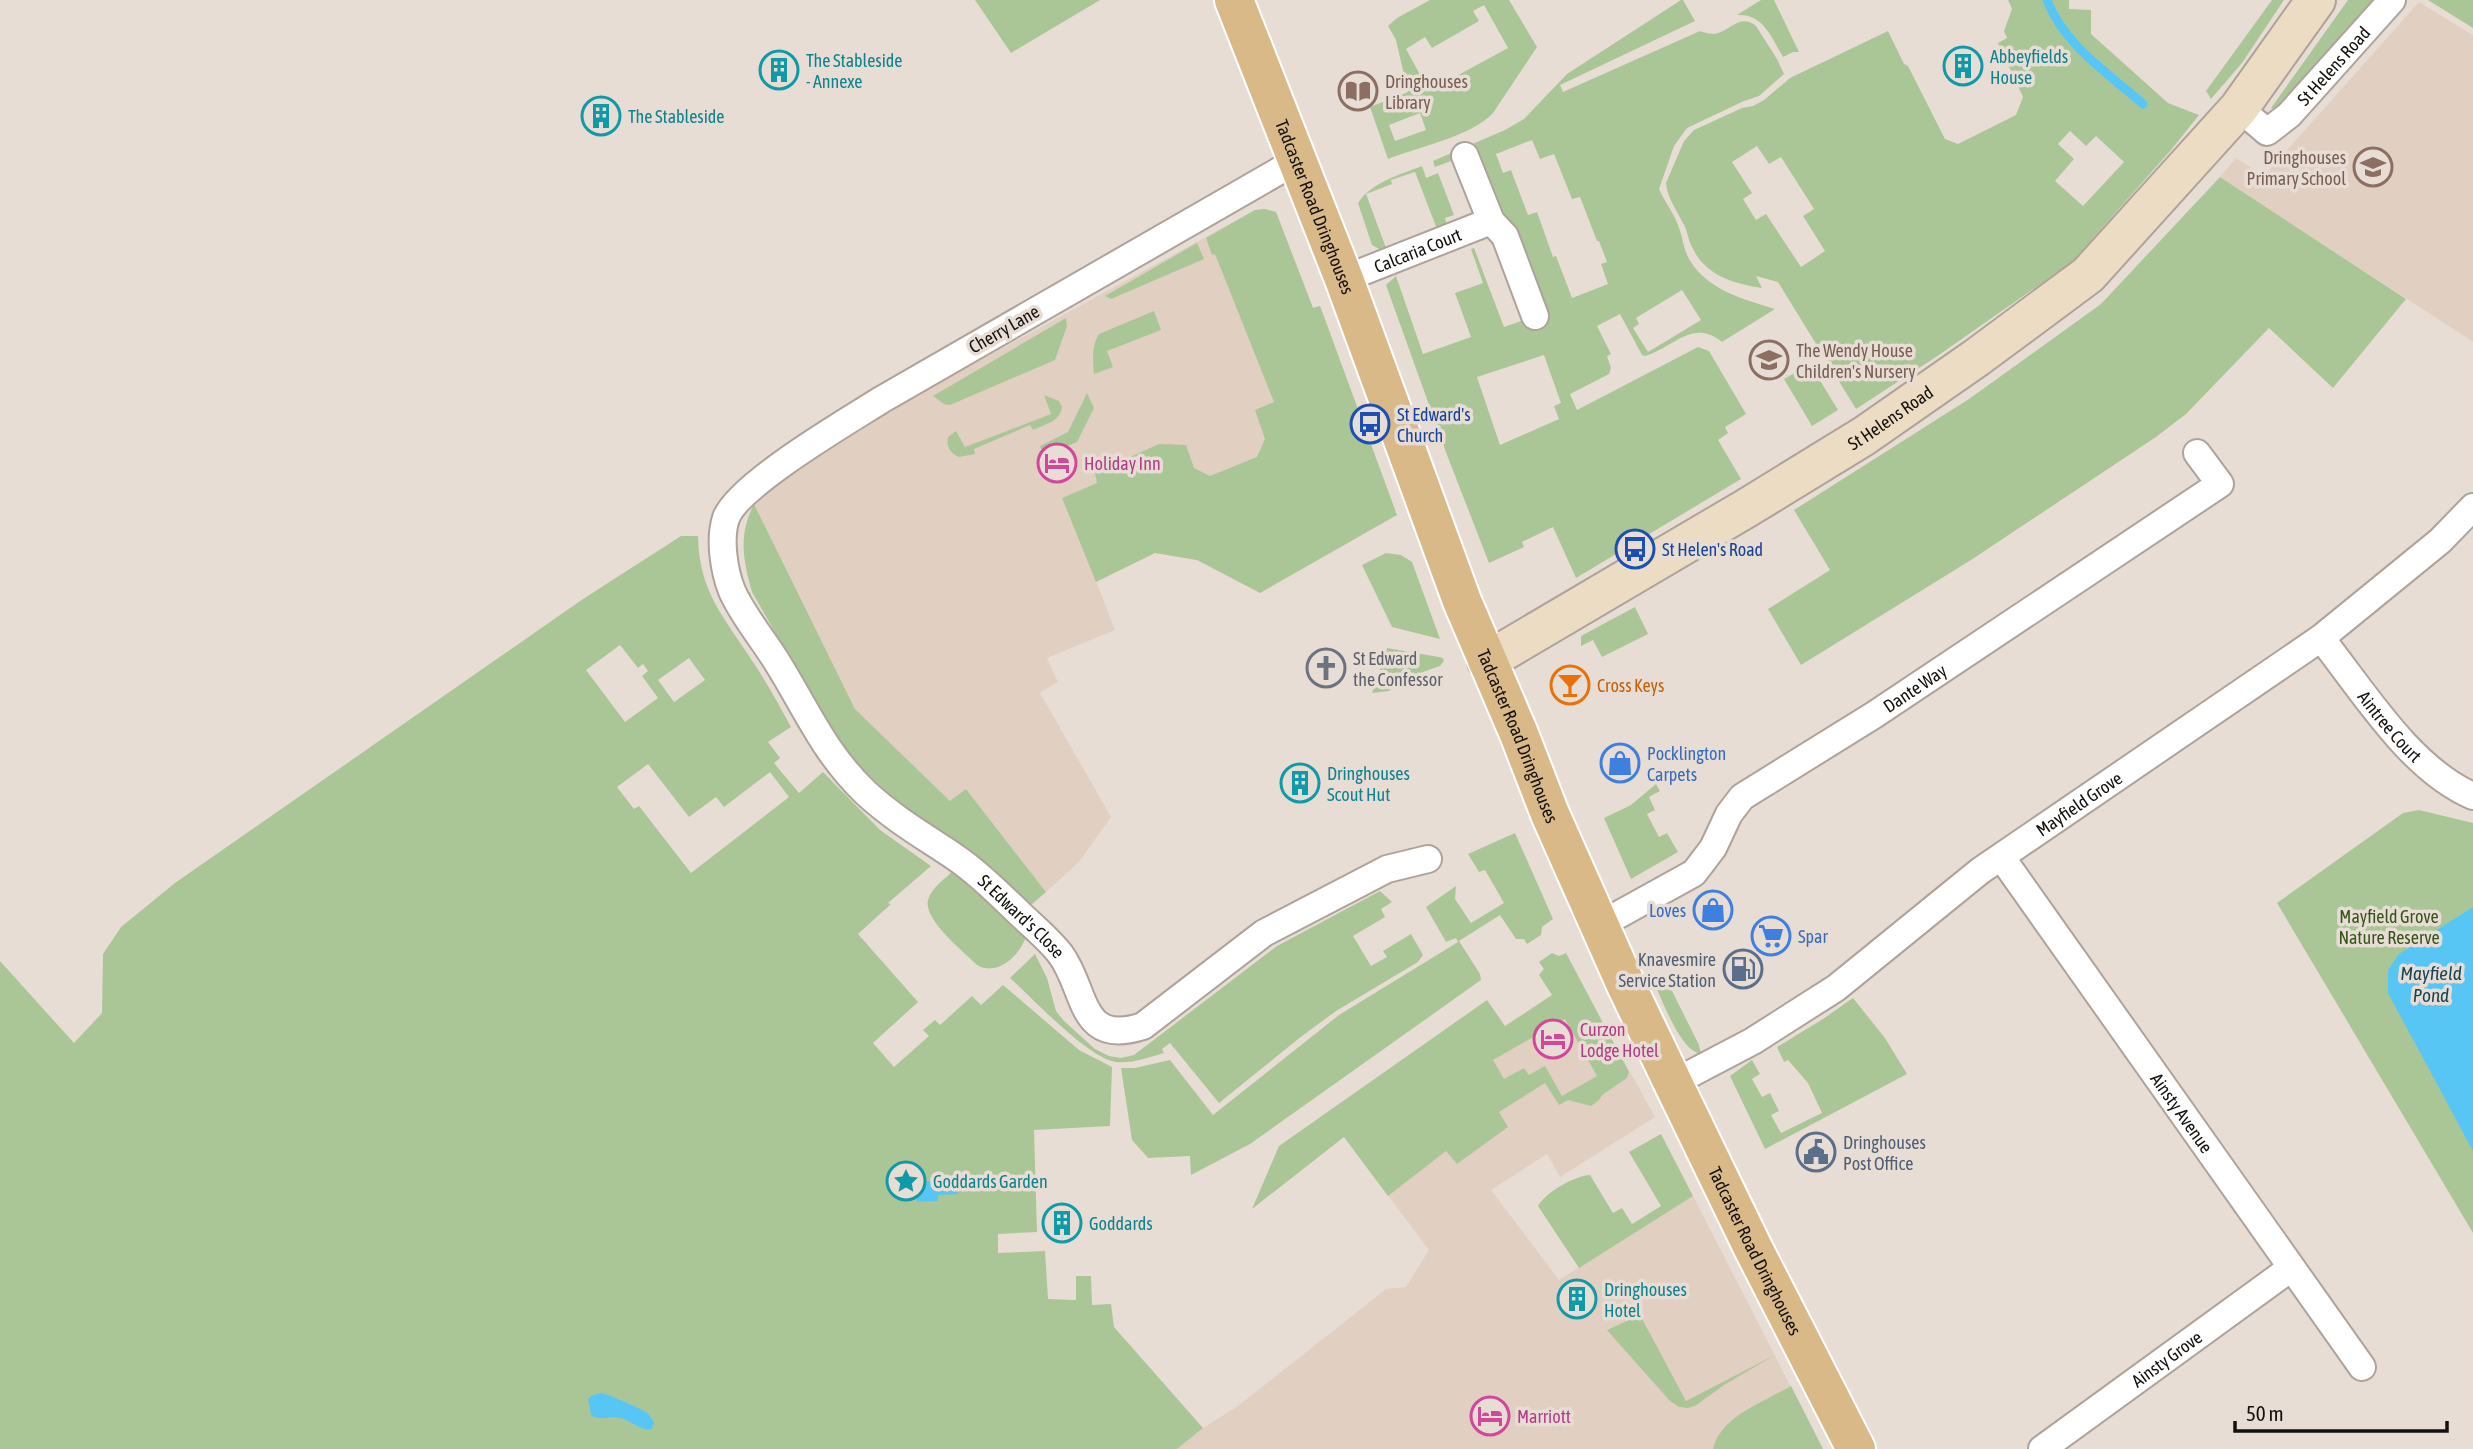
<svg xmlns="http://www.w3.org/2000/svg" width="2473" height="1449" font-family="'Asap Condensed',sans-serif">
	<rect width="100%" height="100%" fill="#e8ddd5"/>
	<g fill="#e1cfc2">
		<polygon points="2419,2 2473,35 2473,342 2220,177 2236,158 2264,176"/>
		<polygon points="1265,209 1276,212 1313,308 1320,306 1375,455 1197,560 1155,553 1096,581 1115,630 1047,658 1058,682 1040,693 1111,817 1079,862 1046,892 966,789 951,802 855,709 754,504 820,452 860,426 1255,210"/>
		<polygon points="1578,978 1655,1117 1560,1177 1547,1154 1491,1190 1559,1280 1693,1196 1823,1449 1177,1449 1203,1428 1238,1406 1386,1289 1406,1287 1429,1250 1344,1137"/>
	</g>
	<g fill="#abc696" fill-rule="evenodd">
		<polygon points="975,0 1100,0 1011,53"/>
		<path d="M 1430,0 L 1509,0 L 1537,47 L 1493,113 C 1472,136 1418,147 1388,159 L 1370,107 L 1408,92 L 1396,40 L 1388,26 L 1397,18 ZM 1484,5 L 1508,48 L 1429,91 L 1406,49 L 1425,37 L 1432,48 L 1479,21 L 1473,11 ZM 1420,113 L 1426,130 L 1395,141 L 1389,125 Z"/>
		<path d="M 1681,0 L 1683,0 L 1695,21 L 1560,85 L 1563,92 L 1700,31 C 1706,33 1712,35 1718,33 C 1733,28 1741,14 1756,26 L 1777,59 L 1784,74 L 1759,96 L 1744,101 L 1687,128 L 1674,146 L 1659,189 C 1665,203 1675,214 1679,228 C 1683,238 1683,248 1689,259 C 1707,290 1743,299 1775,309 L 1722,342 C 1692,318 1674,348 1645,356 L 1642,355 L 1620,314 L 1597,326 L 1611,354 L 1607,356 L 1611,368 L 1609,374 L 1570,394 L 1577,410 L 1698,347 L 1709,351 L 1746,414 L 1725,427 L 1728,433 L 1718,440 L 1741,479 L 1576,578 L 1553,527 L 1522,542 L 1524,547 L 1489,563 L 1447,455 L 1386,285 L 1396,276 L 1423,354 L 1471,337 L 1455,293 L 1483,283 L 1471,249 L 1474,248 L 1504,327 L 1546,312 L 1530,263 L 1499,215 L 1478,151 L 1435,167 L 1433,161 L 1505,130 L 1524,119 L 1567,74 ZM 1532,140 L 1540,159 L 1554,154 L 1572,199 L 1580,197 L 1597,241 L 1599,241 L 1607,262 L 1601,264 L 1608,284 L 1572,298 L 1556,256 L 1553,257 L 1537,212 L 1528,215 L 1511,170 L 1503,173 L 1496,154 ZM 1682,290 L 1701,320 L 1648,352 L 1633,328 L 1639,324 L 1636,318 ZM 1544,355 L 1561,403 L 1554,406 L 1559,419 L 1500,445 L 1477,377 Z"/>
		<path d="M 1761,0 L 1774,0 L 1799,52 L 1793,52 L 1783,57 C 1772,38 1763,13 1737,15 Z"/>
		<path d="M 2008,0 L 2069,0 L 2069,9 L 2091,10 L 2091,34 L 2168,103 L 2199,115 L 2171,150 L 2072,262 L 1936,357 L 1856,409 L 1778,282 L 1756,276 L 1762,288 C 1735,284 1706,276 1693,249 C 1688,241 1688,231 1683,223 C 1677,211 1667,197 1666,183 L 1684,141 L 1694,130 L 1742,108 L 1753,106 L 1764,100 L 1790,78 L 1888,31 L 1904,64 L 1908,66 L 1945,139 L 1958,144 L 2016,115 L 2023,97 L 1998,43 L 2007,38 L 2004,31 L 2012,9 ZM 2070,131 L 2086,146 L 2096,136 L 2124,162 L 2083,206 L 2055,181 L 2074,159 L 2058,144 ZM 1757,146 L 1769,164 L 1781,157 L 1814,209 L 1803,216 L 1825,251 L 1801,267 L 1766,214 L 1756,220 L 1743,199 L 1752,193 L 1732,162 Z"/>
		<polygon points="2272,0 2284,0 2242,63 2211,99 2206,91"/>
		<polygon points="2348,0 2380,0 2332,46 2282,105 2278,109 2271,108"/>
		<polygon points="2428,0 2473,0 2473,28"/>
		<path d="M 1422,166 L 1426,178 L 1438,173 L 1454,215 L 1445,218 L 1447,225 L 1437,229 L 1415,172 L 1391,180 L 1392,184 L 1366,194 L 1386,248 L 1379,249 L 1372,245 L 1358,203 C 1372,182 1399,175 1422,166 Z"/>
		<polygon points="2220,177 2406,299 2333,388 2269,328 2186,414 2156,437 1971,560 1801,665 1768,609 1830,570 1794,510 1969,399 2101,304"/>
		<polygon points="1265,209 1276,212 1313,308 1320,306 1397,515 1260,593 1197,560 1155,553 1096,582 1062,498 1097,483 1095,473 1159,444 1186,445 1194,468 1210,476 1257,457 1265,439 1255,410 1274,402 1215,254 1212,255 1206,238 1255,210"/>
		<polygon points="1197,243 1204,259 1111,299 1105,296"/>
		<path d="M 1154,311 L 1161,330 L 1107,351 L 1113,367 L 1094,374 C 1093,361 1091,346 1099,334 Z"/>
		<polygon points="1066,318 1067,326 1055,360 950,405 944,404 933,396"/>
		<polygon points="1810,364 1838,410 1812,426 1784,379"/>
		<polygon points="1087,393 1094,408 1077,442 1044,456 1040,446 1068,432"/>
		<path d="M 1044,395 L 1059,401 L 1062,407 C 1060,422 1045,424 1033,430 L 1030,425 L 974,449 L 975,454 L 959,457 C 950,453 946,446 948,437 L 956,431 L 965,447 L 1051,414 Z"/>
		<path d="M 754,504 L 855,709 L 950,801 L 966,789 L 1046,892 L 1031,905 L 1003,878 L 889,795 L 842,749 L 752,592 C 743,559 738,536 754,504 Z"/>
		<path d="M 681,536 L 698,536 C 699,592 724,617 753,662 C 767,683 779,705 791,727 L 768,742 L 780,758 L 774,763 L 799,793 L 823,772 L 880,830 L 931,866 L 888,903 L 891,904 L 858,934 L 918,1002 L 873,1043 L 894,1067 L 929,1036 L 923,1030 L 935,1020 L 940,1025 L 972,996 L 981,1005 L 1003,985 L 1079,1050 L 1112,1067 L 1110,1126 L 1034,1130 L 1037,1232 L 998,1234 L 998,1253 L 1045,1251 L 1048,1299 L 1076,1300 L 1076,1276 L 1091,1276 L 1092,1305 L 1111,1304 L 1114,1327 L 1203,1428 L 1177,1449 L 0,1449 L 0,961 L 74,1043 L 102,1013 L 103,954 L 121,927 L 175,883 L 583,599 ZM 620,645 L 638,668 L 643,664 L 648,671 L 642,676 L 658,698 L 625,722 L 586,670 ZM 689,658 L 705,680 L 674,702 L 658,680 ZM 648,764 L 689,817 L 716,797 L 724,807 L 770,772 L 789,797 L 691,873 L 639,806 L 634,809 L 617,787 Z"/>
		<polygon points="1386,553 1401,555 1412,562 1440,639 1392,627 1362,565"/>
		<polygon points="1635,607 1648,634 1602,657 1593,640 1581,646 1581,636"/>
		<polygon points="1387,648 1439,657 1443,658 1444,661 1440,666 1406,678 1389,691 1372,693"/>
		<polygon points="1656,784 1660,791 1649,797 1655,810 1647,814 1659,837 1667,833 1678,852 1631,879 1604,818 1631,805"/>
		<polygon points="2419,810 2473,823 2473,1233 2277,903 2403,813"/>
		<polygon points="1515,833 1553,919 1542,927 1541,935 1527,944 1524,939 1516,939 1500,915 1459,941 1480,974 1481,980 1250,1144 1191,1175 1190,1156 1148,1158 1132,1140 1121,1068 1135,1068 1170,1060 1213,1115 1339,1015 1458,942 1456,938 1446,942 1426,907 1456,886 1455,899 1471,923 1504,903 1485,870 1479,872 1468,854"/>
		<path d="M 954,870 L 1027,933 C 1023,952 999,978 977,965 C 964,952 923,919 928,900 C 931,888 946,878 954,870 Z"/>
		<path d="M 1380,891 L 1392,902 L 1381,909 L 1385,917 L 1353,936 L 1371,966 L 1387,957 L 1383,951 L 1411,934 L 1423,955 L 1418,962 L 1336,1011 L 1302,1036 L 1219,1103 L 1170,1043 L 1162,1049 L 1164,1053 C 1149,1057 1132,1064 1116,1062 C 1088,1058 1033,999 1010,978 L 1035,954 L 1047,978 L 1056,1011 L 1064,1021 L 1095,1049 L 1109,1056 L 1121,1058 L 1134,1055 L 1277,946 Z"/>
		<path d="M 1552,953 L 1559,956 L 1566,953 L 1629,1072 L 1627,1078 L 1602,1095 L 1599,1100 L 1591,1106 L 1568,1100 L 1559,1105 L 1545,1083 L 1499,1112 L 1508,1127 L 1457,1164 L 1446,1151 L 1388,1196 L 1344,1137 L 1252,1209 L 1279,1146 L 1487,1000 L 1505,1026 L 1552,995 L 1539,975 L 1544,969 L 1539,962 ZM 1565,1019 L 1597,1076 L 1562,1096 L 1545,1066 L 1529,1075 L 1524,1068 L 1504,1079 L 1493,1060 Z"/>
		<path d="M 1665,977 L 1699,1045 L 1701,1054 C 1681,1051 1664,1004 1655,985 L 1656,981 Z"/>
		<polygon points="1853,998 1885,1038 1907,1074 1765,1149 1730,1076 1752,1060 1760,1074 1752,1079 1762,1097 1770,1093 1779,1111 1771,1115 1781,1133 1822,1113 1808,1083 1788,1060 1784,1062 1777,1047 1823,1019"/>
		<path d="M 1661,1134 L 1693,1196 L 1579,1268 L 1538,1206 C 1545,1193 1574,1176 1590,1175 L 1613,1213 L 1622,1208 L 1632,1224 L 1661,1206 L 1629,1152 Z"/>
		<polygon points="1640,1315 1686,1401 1775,1355 1724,1385 1695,1406 1688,1408 1679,1407 1670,1401 1607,1330"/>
		<path d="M 1791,1386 L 1823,1449 L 1713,1449 C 1721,1416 1764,1402 1791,1386 Z"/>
	</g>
	<g fill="#57c6f5">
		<polygon points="2473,907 2473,1151 2388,993 2388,970 2399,954"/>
		<polygon points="936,1181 937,1188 958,1186 958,1194 938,1195 938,1201 917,1202 916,1196 896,1197 895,1189 916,1188 917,1182"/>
		<path d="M 601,1393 C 605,1393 642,1409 646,1412 C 649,1414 651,1418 654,1422 L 652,1429 C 641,1432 631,1420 620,1418 C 608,1415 601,1422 591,1415 L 588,1399 L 591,1396 Z"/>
	</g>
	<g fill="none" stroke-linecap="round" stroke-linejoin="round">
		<path stroke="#57c6f5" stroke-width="9" d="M 2047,0 C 2064,45 2108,73 2143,104"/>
		<defs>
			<g id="street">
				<path id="s1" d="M 2239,108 L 2267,132 L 2289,115 L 2392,0"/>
				<polyline points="1465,156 1491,221 1505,236 1535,316"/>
				<path id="s2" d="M 1298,160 L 881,400 C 848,421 738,485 726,518 C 719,539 724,571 732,591 C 743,616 763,639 777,662 C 807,710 824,753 866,793 C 893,818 922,835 952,855 C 976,871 996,891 1016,910 C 1031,925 1049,939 1061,955 C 1087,991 1079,1047 1143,1026 L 1264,933 L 1387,869 L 1428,859"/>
				<path id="s3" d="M 1344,279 L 1491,221"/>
				<path id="s4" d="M 2321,638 C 2363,691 2410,769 2473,796"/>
				<path id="s5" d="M 2002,858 L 2362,1367"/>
				<path id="s6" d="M 1600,925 L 1694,873 L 1713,848 L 1729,814 L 1742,797 L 1874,715 L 2220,484 L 2197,453"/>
				<path id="s7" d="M 1673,1083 L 1753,1041 L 1836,988 L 1980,871 L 2321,638 L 2440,541 L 2473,507"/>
				<path id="s8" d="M 2042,1449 L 2291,1268"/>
			</g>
			<g id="secondary">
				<path id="s9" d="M 1487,661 L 1745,509 L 1864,436 L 1976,358 L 2088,275 L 2239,108 L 2316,0"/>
			</g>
			<g id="primary">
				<path id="s10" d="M 1234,0 L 1344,279 L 1462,601 L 1519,734 L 1550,814 L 1626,985 L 1673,1083 L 1753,1248 L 1856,1449"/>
			</g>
		</defs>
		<use href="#street" stroke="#aea39b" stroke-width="30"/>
		<use href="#secondary" stroke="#aea39b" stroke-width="42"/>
		<use href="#primary" stroke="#fff" stroke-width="42"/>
		<use href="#street" stroke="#fff" stroke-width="26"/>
		<use href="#secondary" stroke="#eddcc4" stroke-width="38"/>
		<use href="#primary" stroke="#dab989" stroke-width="38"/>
	</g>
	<defs>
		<symbol id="building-ring" viewBox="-11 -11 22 22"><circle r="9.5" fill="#e8ddd5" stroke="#0f9aa8" stroke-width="1.5"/><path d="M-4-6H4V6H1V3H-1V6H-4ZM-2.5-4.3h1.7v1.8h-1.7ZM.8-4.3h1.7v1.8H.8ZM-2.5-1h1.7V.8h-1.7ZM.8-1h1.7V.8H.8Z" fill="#0f9aa8"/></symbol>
		<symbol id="library-ring" viewBox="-11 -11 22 22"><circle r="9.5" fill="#e8ddd5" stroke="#8d6e63" stroke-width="1.5"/><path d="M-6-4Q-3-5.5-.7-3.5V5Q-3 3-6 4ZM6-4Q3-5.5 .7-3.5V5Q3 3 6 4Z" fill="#8d6e63"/></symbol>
		<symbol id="school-ring" viewBox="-11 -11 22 22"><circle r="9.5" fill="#e8ddd5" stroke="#8d6e63" stroke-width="1.5"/><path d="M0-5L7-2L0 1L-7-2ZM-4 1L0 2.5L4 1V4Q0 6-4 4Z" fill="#8d6e63"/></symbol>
		<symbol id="bus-ring" viewBox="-11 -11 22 22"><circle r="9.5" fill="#e8ddd5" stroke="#1a4fb4" stroke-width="1.5"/><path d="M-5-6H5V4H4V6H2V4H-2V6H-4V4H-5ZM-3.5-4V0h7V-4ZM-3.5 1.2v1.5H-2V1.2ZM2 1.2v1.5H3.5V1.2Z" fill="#1a4fb4"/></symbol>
		<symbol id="hotel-ring" viewBox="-11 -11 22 22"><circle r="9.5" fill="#e8ddd5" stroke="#d1479c" stroke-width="1.5"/><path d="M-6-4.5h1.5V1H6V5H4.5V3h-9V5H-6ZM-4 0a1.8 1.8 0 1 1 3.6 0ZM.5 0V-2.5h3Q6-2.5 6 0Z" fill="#d1479c"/></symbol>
		<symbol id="church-ring" viewBox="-11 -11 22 22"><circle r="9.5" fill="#e8ddd5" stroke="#6b7280" stroke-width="1.5"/><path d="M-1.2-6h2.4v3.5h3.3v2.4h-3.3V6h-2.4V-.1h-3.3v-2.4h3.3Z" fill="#6b7280"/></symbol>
		<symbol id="bar-ring" viewBox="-11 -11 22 22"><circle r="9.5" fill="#e8ddd5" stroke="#e8710a" stroke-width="1.5"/><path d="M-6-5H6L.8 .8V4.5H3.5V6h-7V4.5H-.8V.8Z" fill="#e8710a"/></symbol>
		<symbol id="shop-ring" viewBox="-11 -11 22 22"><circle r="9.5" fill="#e8ddd5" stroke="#3f7fe0" stroke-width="1.5"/><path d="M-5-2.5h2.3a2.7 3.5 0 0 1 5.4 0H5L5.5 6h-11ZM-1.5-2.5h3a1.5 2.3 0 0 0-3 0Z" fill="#3f7fe0"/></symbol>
		<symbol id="supermarket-ring" viewBox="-11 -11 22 22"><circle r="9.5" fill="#e8ddd5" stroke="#3f7fe0" stroke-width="1.5"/><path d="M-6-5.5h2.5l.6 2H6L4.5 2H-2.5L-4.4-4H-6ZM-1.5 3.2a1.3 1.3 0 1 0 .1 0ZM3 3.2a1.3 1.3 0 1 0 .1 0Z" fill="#3f7fe0"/></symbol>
		<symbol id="fuel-ring" viewBox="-11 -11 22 22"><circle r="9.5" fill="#e8ddd5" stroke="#5c6f8a" stroke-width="1.5"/><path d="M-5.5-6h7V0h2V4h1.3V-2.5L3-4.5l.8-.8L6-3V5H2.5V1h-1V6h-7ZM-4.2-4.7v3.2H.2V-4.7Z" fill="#5c6f8a"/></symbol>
		<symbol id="civic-ring" viewBox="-11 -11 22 22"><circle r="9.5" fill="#e8ddd5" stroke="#5c6f8a" stroke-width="1.5"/><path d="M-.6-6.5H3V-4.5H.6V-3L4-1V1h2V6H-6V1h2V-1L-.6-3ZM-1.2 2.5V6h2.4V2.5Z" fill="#5c6f8a"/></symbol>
		<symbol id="sight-ring" viewBox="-11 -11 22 22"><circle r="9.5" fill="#e8ddd5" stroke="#0f9aa8" stroke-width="1.5"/><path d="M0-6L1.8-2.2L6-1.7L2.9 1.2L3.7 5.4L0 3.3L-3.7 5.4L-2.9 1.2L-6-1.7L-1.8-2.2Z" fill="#0f9aa8"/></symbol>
	</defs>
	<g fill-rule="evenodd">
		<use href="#building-ring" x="1941" y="44" width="44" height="44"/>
		<use href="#building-ring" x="757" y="48" width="44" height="44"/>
		<use href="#library-ring" x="1336" y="69" width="44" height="44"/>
		<use href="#building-ring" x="579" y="94" width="44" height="44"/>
		<use href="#school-ring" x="2351" y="145" width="44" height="44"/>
		<use href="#school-ring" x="1747" y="338" width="44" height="44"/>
		<use href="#bus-ring" x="1348" y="402" width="44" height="44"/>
		<use href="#hotel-ring" x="1035" y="441" width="44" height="44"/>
		<use href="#bus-ring" x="1613" y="527" width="44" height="44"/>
		<use href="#church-ring" x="1304" y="646" width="44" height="44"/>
		<use href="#bar-ring" x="1548" y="663" width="44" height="44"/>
		<use href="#shop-ring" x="1598" y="741" width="44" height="44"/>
		<use href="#building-ring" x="1278" y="761" width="44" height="44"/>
		<use href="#shop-ring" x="1691" y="888" width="44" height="44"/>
		<use href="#supermarket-ring" x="1749" y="914" width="44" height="44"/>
		<use href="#fuel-ring" x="1721" y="947" width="44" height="44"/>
		<use href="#hotel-ring" x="1531" y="1017" width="44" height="44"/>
		<use href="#civic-ring" x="1794" y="1130" width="44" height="44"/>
		<use href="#sight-ring" x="884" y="1159" width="44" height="44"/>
		<use href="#building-ring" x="1040" y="1201" width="44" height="44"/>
		<use href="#building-ring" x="1555" y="1277" width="44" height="44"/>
		<use href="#hotel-ring" x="1468" y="1394" width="44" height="44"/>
	</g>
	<g text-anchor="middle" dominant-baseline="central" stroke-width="7" stroke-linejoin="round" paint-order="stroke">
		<g font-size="18" fill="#0d838f" stroke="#e8ddd5" text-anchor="start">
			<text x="1990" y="56">Abbeyfields<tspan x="1990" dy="21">House</tspan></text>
			<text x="806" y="60">The Stableside<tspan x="806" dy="21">- Annexe</tspan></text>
			<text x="628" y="116">The Stableside</text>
			<text x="1327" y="773">Dringhouses<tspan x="1327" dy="21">Scout Hut</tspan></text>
			<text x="933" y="1181">Goddards Garden</text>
			<text x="1089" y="1223">Goddards</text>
			<text x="1604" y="1289">Dringhouses<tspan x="1604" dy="21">Hotel</tspan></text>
		</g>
		<g font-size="18" fill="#13100d" stroke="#e8ddd5">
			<text stroke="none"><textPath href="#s1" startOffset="131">St Helens Road</textPath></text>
			<text stroke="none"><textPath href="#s10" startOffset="222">Tadcaster Road Dringhouses</textPath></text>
			<text stroke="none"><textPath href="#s3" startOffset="79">Calcaria Court</textPath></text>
			<text transform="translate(1004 329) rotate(-30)">Cherry Lane</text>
			<text stroke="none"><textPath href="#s9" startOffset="471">St Helens Road</textPath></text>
			<text stroke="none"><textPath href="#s6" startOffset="402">Dante Way</textPath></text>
			<text stroke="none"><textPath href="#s4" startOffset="112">Aintree Court</textPath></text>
			<text stroke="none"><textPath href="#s10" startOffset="789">Tadcaster Road Dringhouses</textPath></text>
			<text stroke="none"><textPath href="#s7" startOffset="494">Mayfield Grove</textPath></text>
			<text stroke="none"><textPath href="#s2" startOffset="1194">St Edward's Close</textPath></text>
			<text stroke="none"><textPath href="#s5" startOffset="312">Ainsty Avenue</textPath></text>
			<text stroke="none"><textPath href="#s10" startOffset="1356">Tadcaster Road Dringhouses</textPath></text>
			<text stroke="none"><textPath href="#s8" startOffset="154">Ainsty Grove</textPath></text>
		</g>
		<g font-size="18" fill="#785e54" stroke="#e8ddd5" text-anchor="start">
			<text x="1385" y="81">Dringhouses<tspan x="1385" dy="21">Library</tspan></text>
			<text x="2346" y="157" text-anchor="end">Dringhouses<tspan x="2346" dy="21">Primary School</tspan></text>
			<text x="1796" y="350">The Wendy House<tspan x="1796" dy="21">Children's Nursery</tspan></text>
		</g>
		<g font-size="18" fill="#164399" stroke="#e8ddd5" text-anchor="start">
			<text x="1397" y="414">St Edward's<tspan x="1397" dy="21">Church</tspan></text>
			<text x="1662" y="549">St Helen's Road</text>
		</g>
		<g font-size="18" fill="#b23c85" stroke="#e8ddd5" text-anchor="start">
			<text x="1084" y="463">Holiday Inn</text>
			<text x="1580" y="1029">Curzon<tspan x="1580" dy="21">Lodge Hotel</tspan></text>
			<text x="1517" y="1416">Marriott</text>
		</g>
		<g font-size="18" fill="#5b616d" stroke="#e8ddd5" text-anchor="start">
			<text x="1353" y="658">St Edward<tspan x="1353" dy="21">the Confessor</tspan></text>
		</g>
		<g font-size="18" fill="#c56008" stroke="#e8ddd5" text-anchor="start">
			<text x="1597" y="685">Cross Keys</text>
		</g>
		<g font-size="18" fill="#366cbe" stroke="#e8ddd5" text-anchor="start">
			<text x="1647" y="753">Pocklington<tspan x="1647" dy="21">Carpets</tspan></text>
			<text x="1686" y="910" text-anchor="end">Loves</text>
			<text x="1798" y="936">Spar</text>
		</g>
		<g font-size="18" fill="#36531a" stroke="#e8ddd5">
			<text x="2389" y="916">Mayfield Grove<tspan x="2389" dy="21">Nature Reserve</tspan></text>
		</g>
		<g font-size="18" fill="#4e5e75" stroke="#e8ddd5" text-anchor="end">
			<text x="1716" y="959">Knavesmire<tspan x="1716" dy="21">Service Station</tspan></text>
			<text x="1843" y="1142" text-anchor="start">Dringhouses<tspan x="1843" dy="21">Post Office</tspan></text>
		</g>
		<g font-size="19" font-style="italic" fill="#154457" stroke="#e8ddd5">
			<text x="2431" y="973">Mayfield<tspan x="2431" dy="22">Pond</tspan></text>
		</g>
	</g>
	<path d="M2235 1421v10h212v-10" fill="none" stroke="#13100d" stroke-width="3.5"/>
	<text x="2246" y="1421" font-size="21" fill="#13100d" stroke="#e8ddd5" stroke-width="5" paint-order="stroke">50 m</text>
</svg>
